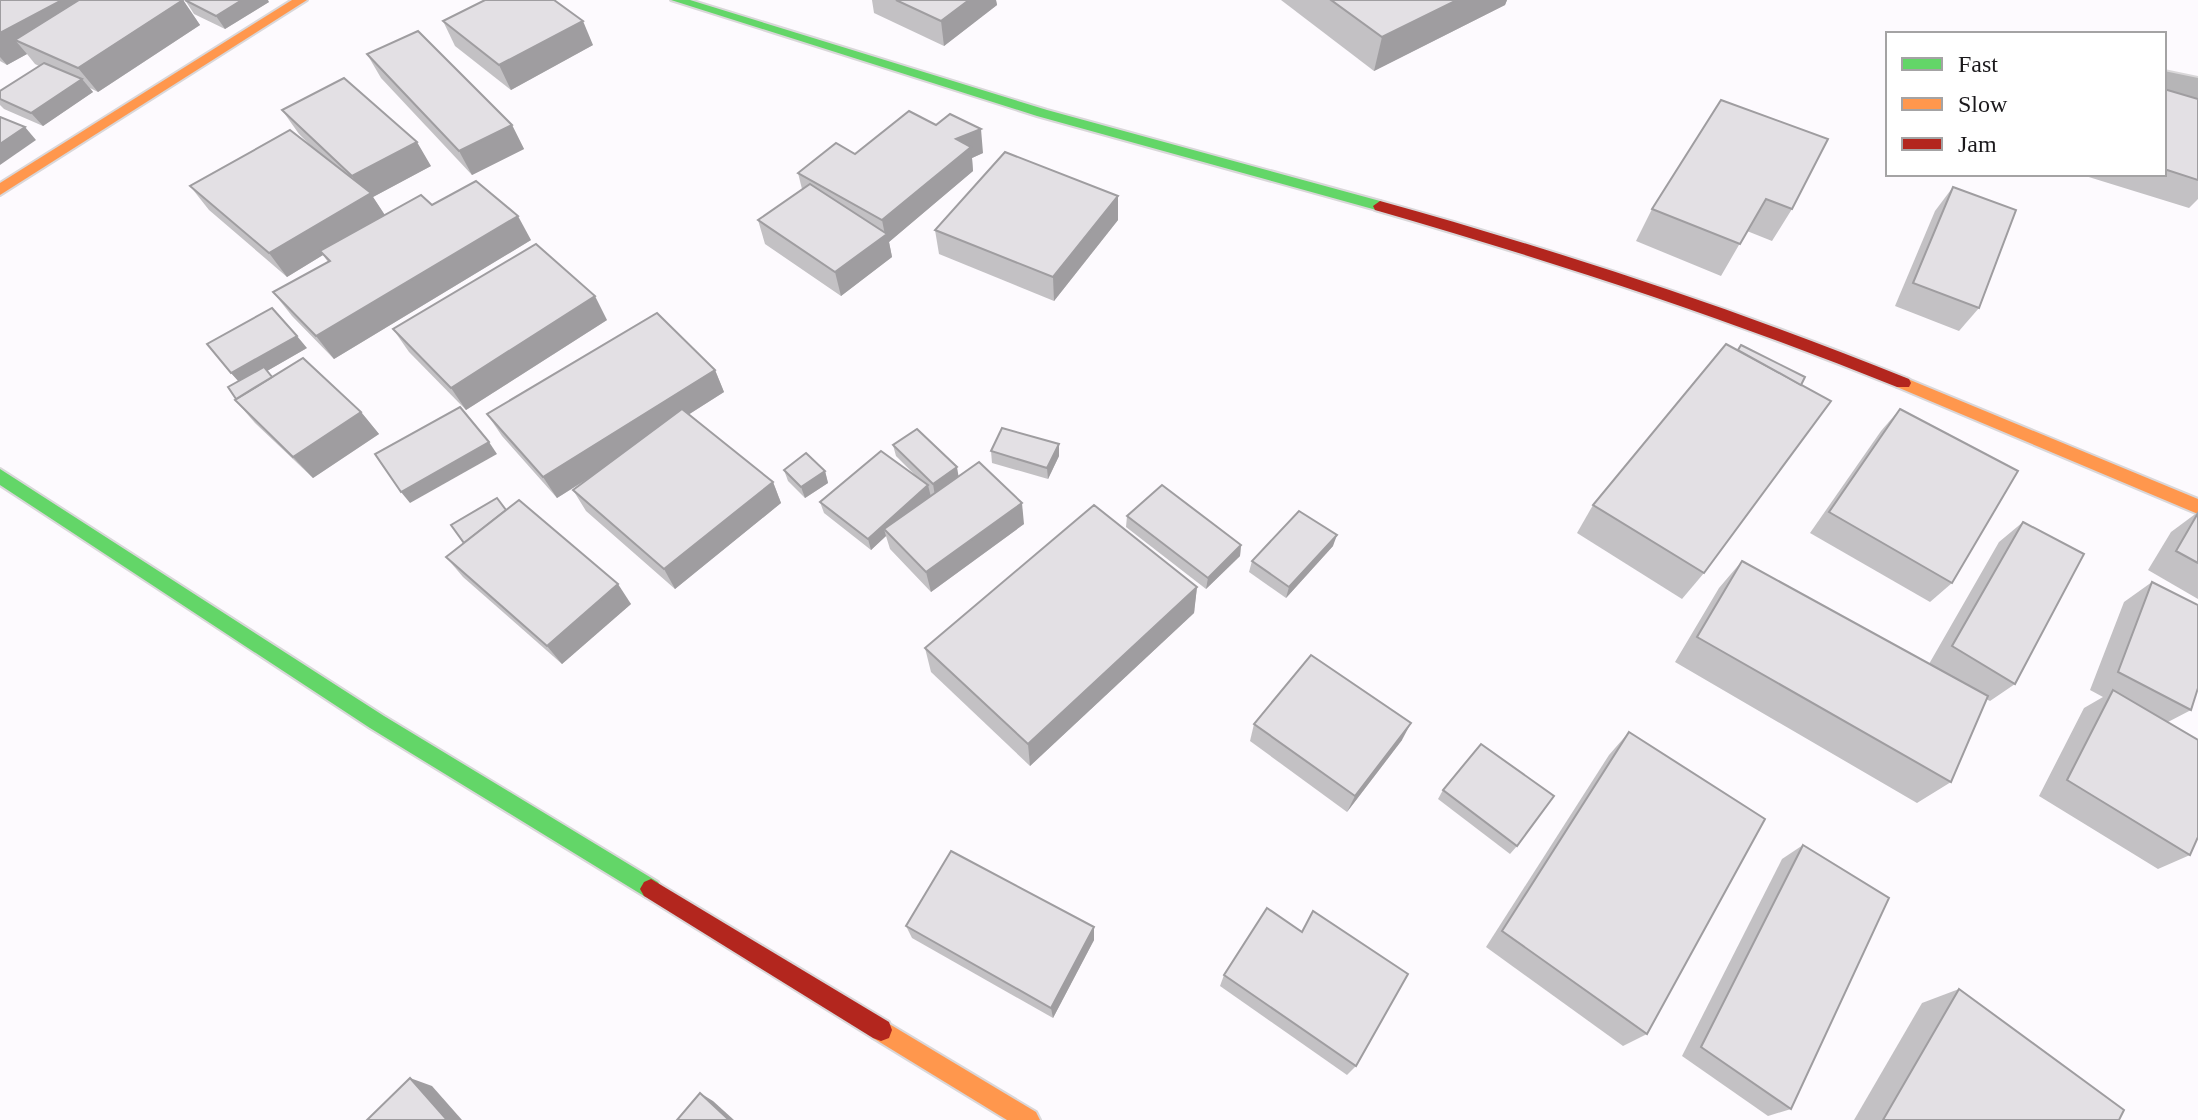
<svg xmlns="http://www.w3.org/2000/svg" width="2198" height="1120" font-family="'Times New Roman',serif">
	<rect width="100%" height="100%" fill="#fdfafe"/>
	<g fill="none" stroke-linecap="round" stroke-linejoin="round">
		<defs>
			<polygon id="street" points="2164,71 2198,78 2198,100 2164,93"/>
			<g id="fast">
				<polygon points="671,0 690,0 1047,110 1380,201 1387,206 1380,211 1037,116"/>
				<polygon points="0,469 384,716 658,882 662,889 658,896 651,899 644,896 370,728 0,485"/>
			</g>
			<g id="slow">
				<polygon points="292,0 307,0 0,195 0,183"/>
				<polygon points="1903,377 2198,499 2198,514 1897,387 1895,383 1897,379"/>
				<polygon points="881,1019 1036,1112 1040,1120 1007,1120 873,1038 870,1030 873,1022"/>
			</g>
			<g id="jam">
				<path d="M 1380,201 C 1560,251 1736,309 1909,379 L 1911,383 L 1909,387 L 1897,387 C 1726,318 1552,261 1375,210 L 1373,206 Z"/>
				<polygon points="651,879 889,1022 892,1030 889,1038 881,1041 873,1038 644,896 640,889 644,882"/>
			</g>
		</defs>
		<use href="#street" stroke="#d9d7d9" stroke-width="4"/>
		<use href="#fast" stroke="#d9d7d9" stroke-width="4"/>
		<use href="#slow" stroke="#d9d7d9" stroke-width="4"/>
		<use href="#jam" stroke="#d9d7d9" stroke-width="4"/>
		<use href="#street" fill="#b6b5b7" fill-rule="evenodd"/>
		<use href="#fast" fill="#63d668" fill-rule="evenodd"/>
		<use href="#slow" fill="#ff974d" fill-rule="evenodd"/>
		<use href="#jam" fill="#b3261e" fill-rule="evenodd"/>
	</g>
	<g fill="#c3c1c4">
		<polygon points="0,0 183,0 200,25 98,92 90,88 93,92 43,126 4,109 0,105 0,91 39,66 35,64 27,54 7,65 0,61"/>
		<polygon points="185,0 269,2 225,29 194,14"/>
		<polygon points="872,0 996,0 997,5 944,46 874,13"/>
		<polygon points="1281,0 1507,0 1505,5 1374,71"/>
		<polygon points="443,21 593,45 511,90 455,46"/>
		<polygon points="367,54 512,125 524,149 472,175 381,78"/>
		<polygon points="2164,89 2198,99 2198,199 2189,208 2079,174 2164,174"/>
		<polygon points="1721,100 1792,209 1772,241 1747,231 1721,276 1636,241 1652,209"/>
		<polygon points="282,110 431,166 373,197 385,215 432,205 531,240 334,359 292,316 273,292 328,262 323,255 287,277 209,210 190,186 314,149 299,134"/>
		<polygon points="983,153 972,158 973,171 889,242 892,257 841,296 765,244 758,220 802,189 798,173 855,154"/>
		<polygon points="1953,187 1979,308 1959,331 1895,306 1935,211"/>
		<polygon points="1118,220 1054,301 939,254 935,230"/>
		<polygon points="607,320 466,410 409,352 393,329"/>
		<polygon points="307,348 267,371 273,377 361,412 379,434 313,478 255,423 235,400 236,399 239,382 231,373"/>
		<polygon points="715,370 724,392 688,415 773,482 781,503 675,589 586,511 573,490 591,477 557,498 502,436 487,414"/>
		<polygon points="1801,385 1704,573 1682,599 1577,533 1593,505"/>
		<polygon points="1900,409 1952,583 1930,602 1810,533 1881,431"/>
		<polygon points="893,445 959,477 1024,524 931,592 890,549 886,536 871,550 824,513 820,502 916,476 896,456"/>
		<polygon points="991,451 1059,456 1048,479 992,463"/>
		<polygon points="784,470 825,471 828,483 805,498 788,481"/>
		<polygon points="506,510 631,604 562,664 463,577 446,557"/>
		<polygon points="2198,512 2198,599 2148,570 2171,532"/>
		<polygon points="1127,516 1241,545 1240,556 1206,589 1126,527"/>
		<polygon points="2023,522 2015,684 1990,701 1986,699 1951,782 1917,803 1675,662 1719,588 1742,561 1929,664 1999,542"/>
		<polygon points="1333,546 1286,598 1249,572 1252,561"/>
		<polygon points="2152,582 2191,710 2168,722 2190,855 2158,869 2039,796 2084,708 2103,697 2090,690 2124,602"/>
		<polygon points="1197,587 1194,613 1030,766 931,672 925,648"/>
		<polygon points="1254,724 1402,740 1347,812 1250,741"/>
		<polygon points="1629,732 1647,1034 1623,1046 1486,947 1609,755"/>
		<polygon points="1443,790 1517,846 1510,854 1438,799"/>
		<polygon points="1803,845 1791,1109 1768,1116 1682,1056 1782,859"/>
		<polygon points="906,926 1094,927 1094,940 1053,1018 912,938"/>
		<polygon points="1224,975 1356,1066 1347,1075 1220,986"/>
		<polygon points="1959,989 2119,1120 1854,1120 1922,1003"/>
	</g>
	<g fill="#9f9da0">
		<polygon points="62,0 82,0 15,40 27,54 7,65 0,57 0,33"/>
		<polygon points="183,0 200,25 98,92 78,68"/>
		<polygon points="242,0 268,0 269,2 225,29 216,16"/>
		<polygon points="969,0 996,0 997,5 944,46 941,21"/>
		<polygon points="1457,0 1507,0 1505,5 1374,71 1382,37"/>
		<polygon points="583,21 593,45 511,90 499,65"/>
		<polygon points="82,79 93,92 43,126 31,113"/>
		<polygon points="512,125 524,149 472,175 459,151"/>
		<polygon points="25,127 36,140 0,165 0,144"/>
		<polygon points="981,129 983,153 972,158 973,171 889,242 892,257 841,296 835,272 885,235 882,220 956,139"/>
		<polygon points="417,142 431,166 373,197 386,217 320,251 323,255 287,277 269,253 365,196 352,176"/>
		<polygon points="1118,196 1118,220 1054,301 1053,277"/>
		<polygon points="518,216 531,240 334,359 316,336"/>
		<polygon points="595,296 607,320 466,410 451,388"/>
		<polygon points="297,336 307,348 267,371 275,379 242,385 231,373"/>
		<polygon points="715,370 724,392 557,498 543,477"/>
		<polygon points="361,412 379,434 313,478 293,457"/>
		<polygon points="489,442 497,454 410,503 401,492"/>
		<polygon points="1059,444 1059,456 1048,479 1047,468"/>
		<polygon points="957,467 959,479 935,496 933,484"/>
		<polygon points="825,471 828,483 805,498 801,487"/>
		<polygon points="773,482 781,503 675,589 664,569"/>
		<polygon points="928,485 931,497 884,529 886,536 871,550 868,539"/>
		<polygon points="1022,503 1024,524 931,592 926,572"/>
		<polygon points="1337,535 1333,546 1286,598 1289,587"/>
		<polygon points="1241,545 1240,556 1206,589 1208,578"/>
		<polygon points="618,584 631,604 562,664 547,646"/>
		<polygon points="1197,587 1194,613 1030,766 1028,744"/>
		<polygon points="1411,723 1402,740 1347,812 1355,796"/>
		<polygon points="1094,927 1094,940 1053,1018 1051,1008"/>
		<polygon points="410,1078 432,1086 462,1120 447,1120"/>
		<polygon points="700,1093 713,1101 734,1120 729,1120"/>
	</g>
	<g fill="#e3e0e4" stroke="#9f9da0" stroke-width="2">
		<polygon points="0,0 62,0 0,33"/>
		<polygon points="79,0 183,0 78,68 15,40"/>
		<polygon points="185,0 242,0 216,16"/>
		<polygon points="485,0 554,0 583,21 499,65 443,21"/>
		<polygon points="896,0 969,0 941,21"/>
		<polygon points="1331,0 1457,0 1382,37"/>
		<polygon points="418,31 512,125 459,151 367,54"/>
		<polygon points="44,63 82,79 31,113 0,99 0,91"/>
		<polygon points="344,78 417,142 352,176 282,110"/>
		<polygon points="2164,89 2198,99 2198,180 2164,169"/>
		<polygon points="1721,100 1828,139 1792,209 1766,199 1740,244 1652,209"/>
		<polygon points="909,111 936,125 950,114 981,129 956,139 971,147 882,220 798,173 836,143 855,154"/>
		<polygon points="0,117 25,127 0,144"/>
		<polygon points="290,130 371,193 269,253 190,186"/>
		<polygon points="1005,152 1118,196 1053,277 935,230"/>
		<polygon points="476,181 518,216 316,336 273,292 330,261 320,251 421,195 432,205"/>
		<polygon points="810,184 887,234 835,272 758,220"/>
		<polygon points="1953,187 2016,210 1979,308 1913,283"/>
		<polygon points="536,244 595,296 451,388 393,329"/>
		<polygon points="272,308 297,336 231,373 207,344"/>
		<polygon points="657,313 715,370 543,477 487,414"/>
		<polygon points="1726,344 1831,401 1704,573 1593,505"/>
		<polygon points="1741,345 1805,377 1801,385 1738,350"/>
		<polygon points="303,358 361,412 293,457 235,400"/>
		<polygon points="264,367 272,377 236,399 228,387"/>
		<polygon points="460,407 489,442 401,492 375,454"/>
		<polygon points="682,409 773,482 664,569 573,490"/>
		<polygon points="1900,409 2018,471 1952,583 1829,512"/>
		<polygon points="1002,428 1059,444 1047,468 991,451"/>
		<polygon points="917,429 957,467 933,484 893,445"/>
		<polygon points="881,451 928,485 868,539 820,502"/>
		<polygon points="806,453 825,471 801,487 784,470"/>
		<polygon points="979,462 1022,503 926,572 884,529"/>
		<polygon points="1162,485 1241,545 1208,578 1127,516"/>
		<polygon points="497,498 506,510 464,543 451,525"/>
		<polygon points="519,500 618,584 547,646 446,557"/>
		<polygon points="1094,505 1197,587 1028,744 925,648"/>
		<polygon points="1299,511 1337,535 1289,587 1252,561"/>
		<polygon points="2198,513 2198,563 2176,551"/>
		<polygon points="2023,522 2084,554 2015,684 1952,646"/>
		<polygon points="1742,561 1988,696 1951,782 1697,637"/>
		<polygon points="2152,582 2198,605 2198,688 2191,710 2118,672"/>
		<polygon points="1311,655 1411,723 1355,796 1254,724"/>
		<polygon points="2113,690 2198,740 2198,837 2190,855 2067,780"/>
		<polygon points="1629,732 1765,819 1647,1034 1502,931"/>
		<polygon points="1481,744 1554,796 1517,846 1443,790"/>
		<polygon points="1803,845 1889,898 1791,1109 1701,1047"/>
		<polygon points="951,851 1094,927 1051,1008 906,926"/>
		<polygon points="1267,908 1302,932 1313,911 1408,974 1356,1066 1224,975"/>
		<polygon points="1959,989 2124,1110 2119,1120 1883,1120"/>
		<polygon points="410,1078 447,1120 367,1120"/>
		<polygon points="700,1093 729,1120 677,1120"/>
	</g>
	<rect x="1886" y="32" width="280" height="144" fill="#ffffff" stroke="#a4a3a4" stroke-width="2"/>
	<rect x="1902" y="58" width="40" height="12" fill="#63d668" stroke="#a4a3a4" stroke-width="2"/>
	<text x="1958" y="72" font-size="24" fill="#1b191c">Fast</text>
	<rect x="1902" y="98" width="40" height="12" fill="#ff974d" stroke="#a4a3a4" stroke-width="2"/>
	<text x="1958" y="112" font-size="24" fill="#1b191c">Slow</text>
	<rect x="1902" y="138" width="40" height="12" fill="#b3261e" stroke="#a4a3a4" stroke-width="2"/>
	<text x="1958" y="152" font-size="24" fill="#1b191c">Jam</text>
</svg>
